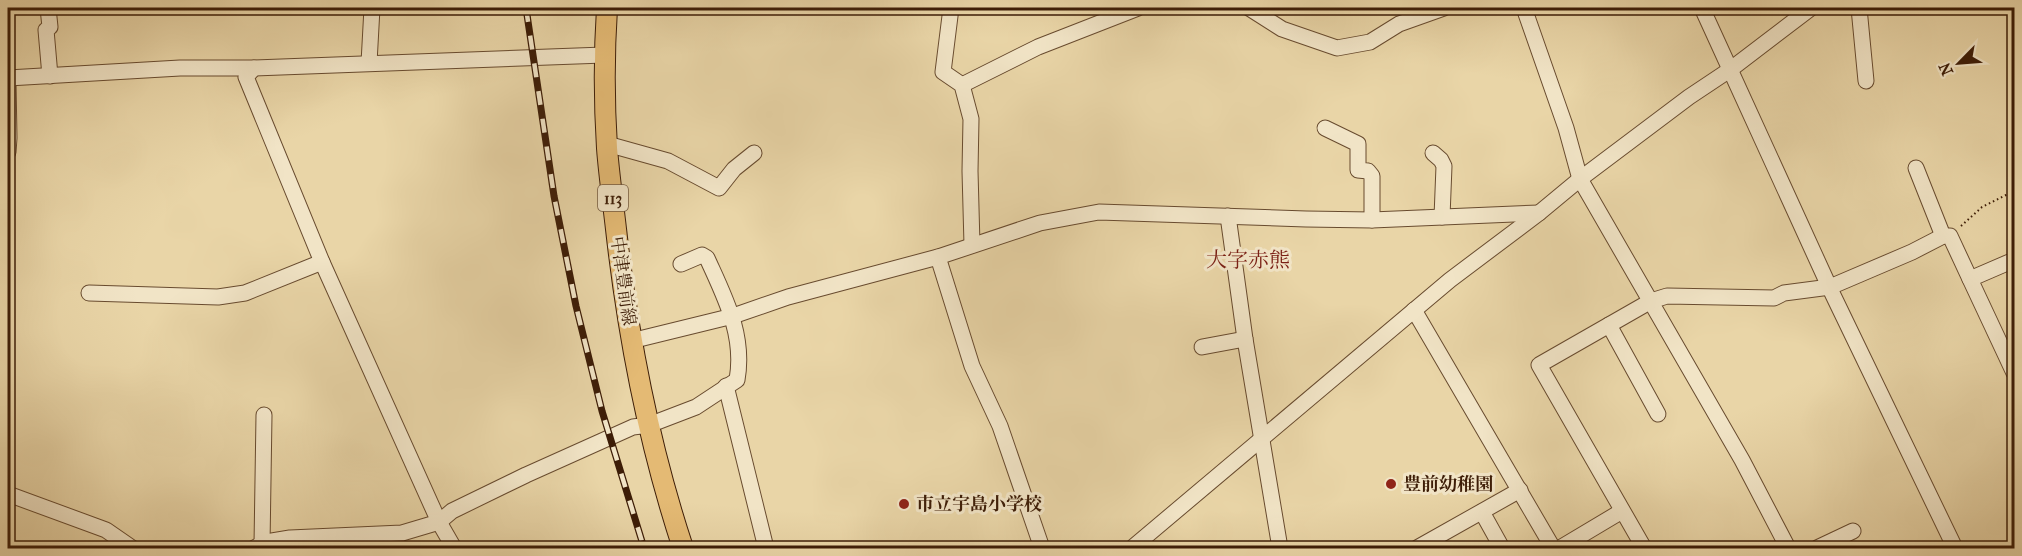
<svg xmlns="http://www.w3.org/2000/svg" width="2022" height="556" font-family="'IM FELL French Canon','Noto Serif JP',serif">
	<rect width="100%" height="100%" fill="#e9d5a7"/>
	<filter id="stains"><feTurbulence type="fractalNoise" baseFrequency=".00333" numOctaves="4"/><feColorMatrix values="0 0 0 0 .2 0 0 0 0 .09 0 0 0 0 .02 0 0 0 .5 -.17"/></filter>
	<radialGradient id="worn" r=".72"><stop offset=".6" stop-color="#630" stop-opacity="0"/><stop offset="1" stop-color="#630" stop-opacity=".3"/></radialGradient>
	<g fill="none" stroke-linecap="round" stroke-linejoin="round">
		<defs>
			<g id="minor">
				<polyline points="48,8 50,27 46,30 50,76"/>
				<polyline points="951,8 943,72 962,85 971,119 970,171 972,245"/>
				<polyline points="1249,8 1282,29 1337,48 1370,42 1399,24 1444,8"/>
				<polyline points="1524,8 1566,128 1580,179 1742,460 1788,548"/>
				<polyline points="1702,8 1833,295 1955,548"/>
				<polyline points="1859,8 1866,81"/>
				<polyline points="369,63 372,8"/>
				<polyline points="254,68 246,77 322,262 439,522 454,548"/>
				<polyline points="8,78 180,68 254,68 604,55"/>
				<polyline points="8,83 9,138 8,152"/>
				<polyline points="962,85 1038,47 1138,8"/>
				<polyline points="1325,128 1358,144 1358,170 1368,171 1372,176 1372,220"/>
				<polyline points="607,144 668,161 719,188 734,169 754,153"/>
				<polyline points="1433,153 1441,160 1444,166 1442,217"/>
				<polyline points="1916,168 1943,236"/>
				<polyline points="1228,216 1245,339 1280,548"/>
				<polyline points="938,257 972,366 1000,426 1042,548"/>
				<polyline points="2014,260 1970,279 2014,373"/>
				<polyline points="89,293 218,297 245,293 322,262"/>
				<polyline points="1414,310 1553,548"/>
				<polyline points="1609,325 1658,414"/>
				<polyline points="631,341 733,316 788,297 938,257 1040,223 1099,212 1306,219 1372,220 1539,213"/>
				<polyline points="1202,347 1245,339"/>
				<polyline points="726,386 766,548"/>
				<polyline points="8,494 106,530 132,548"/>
				<polyline points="1482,512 1502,548"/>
				<polyline points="262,545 264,415"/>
				<path d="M 254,548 L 266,542 L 290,538 L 402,533 L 439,522 L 452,511 L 526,475 L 633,427 L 649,425 L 696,407 L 737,380 C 745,335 725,298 707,258 L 702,255 L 681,264"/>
				<polyline points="1132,548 1450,280 1539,213 1580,179 1689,97 1731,69 1811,8"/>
				<polyline points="1417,548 1520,490"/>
				<polyline points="1560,548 1622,511"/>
				<polyline points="1644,548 1539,365 1651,301 1667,296 1774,298 1784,293 1830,287 1912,252 1943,236 1950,236 1970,279"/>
				<polyline points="1817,548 1853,531"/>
			</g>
			<path id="major" d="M 607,8 C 604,54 604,101 607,148 C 609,175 613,202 616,229 C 628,337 649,445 683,548"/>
		</defs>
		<use href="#minor" stroke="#684b2f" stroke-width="17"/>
		<use href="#major" stroke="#3d1d07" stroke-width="22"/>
		<polyline stroke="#3d1d07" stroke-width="2" stroke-dasharray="1.5 3" stroke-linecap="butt" points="1961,226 1982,207 2014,191"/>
		<use href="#minor" stroke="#f1e4c6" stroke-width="15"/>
		<use href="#major" stroke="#e4ba74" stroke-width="20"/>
		<defs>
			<polyline id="rail" points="526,8 554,196 576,306 602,411 644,548"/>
		</defs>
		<use href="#rail" stroke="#3d1d07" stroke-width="7"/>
		<use href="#rail" stroke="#f1e4c6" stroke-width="4.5" stroke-dasharray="14" stroke-linecap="butt"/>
	</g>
	<g fill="#8f2418" stroke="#f1e4c6" stroke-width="2">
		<circle cx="1391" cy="484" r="6"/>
		<circle cx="904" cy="504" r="6"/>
	</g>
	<g text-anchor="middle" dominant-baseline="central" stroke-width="6" stroke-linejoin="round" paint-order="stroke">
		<rect fill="#f1e4c6" stroke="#735940" stroke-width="1.5" x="598" y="185" width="30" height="26" rx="4.5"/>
		<g font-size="16" font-weight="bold" fill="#3d1d07">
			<text x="613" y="198">113</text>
		</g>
		<g font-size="18" fill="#3d1d07" stroke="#f1e4c6">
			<text transform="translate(623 281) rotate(82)">中津豊前線</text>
		</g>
		<g font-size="18" font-weight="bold" fill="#3d1d07" stroke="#f1e4c6" text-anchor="start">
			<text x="1403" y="484">豊前幼稚園</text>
			<text x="916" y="504">市立宇島小学校</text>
		</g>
		<g font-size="21" fill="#7a1f14" stroke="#f1e4c6">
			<text x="1248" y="260">大字赤熊</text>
		</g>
	</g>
	<rect width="2022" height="556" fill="none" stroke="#e9d5a7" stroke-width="30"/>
	<rect x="9" y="9" width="2004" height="538" fill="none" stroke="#3d1d07" stroke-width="3"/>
	<rect x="15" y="15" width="1992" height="526" fill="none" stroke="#3d1d07" stroke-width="1.5"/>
	<g transform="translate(1959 63) rotate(245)" stroke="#f1e4c6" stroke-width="4.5" paint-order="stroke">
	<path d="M0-4.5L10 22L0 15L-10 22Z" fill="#3d1d07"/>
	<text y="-9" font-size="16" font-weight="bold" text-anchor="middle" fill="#3d1d07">N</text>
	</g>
	<rect width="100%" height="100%" filter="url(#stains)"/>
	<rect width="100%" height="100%" fill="url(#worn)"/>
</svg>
